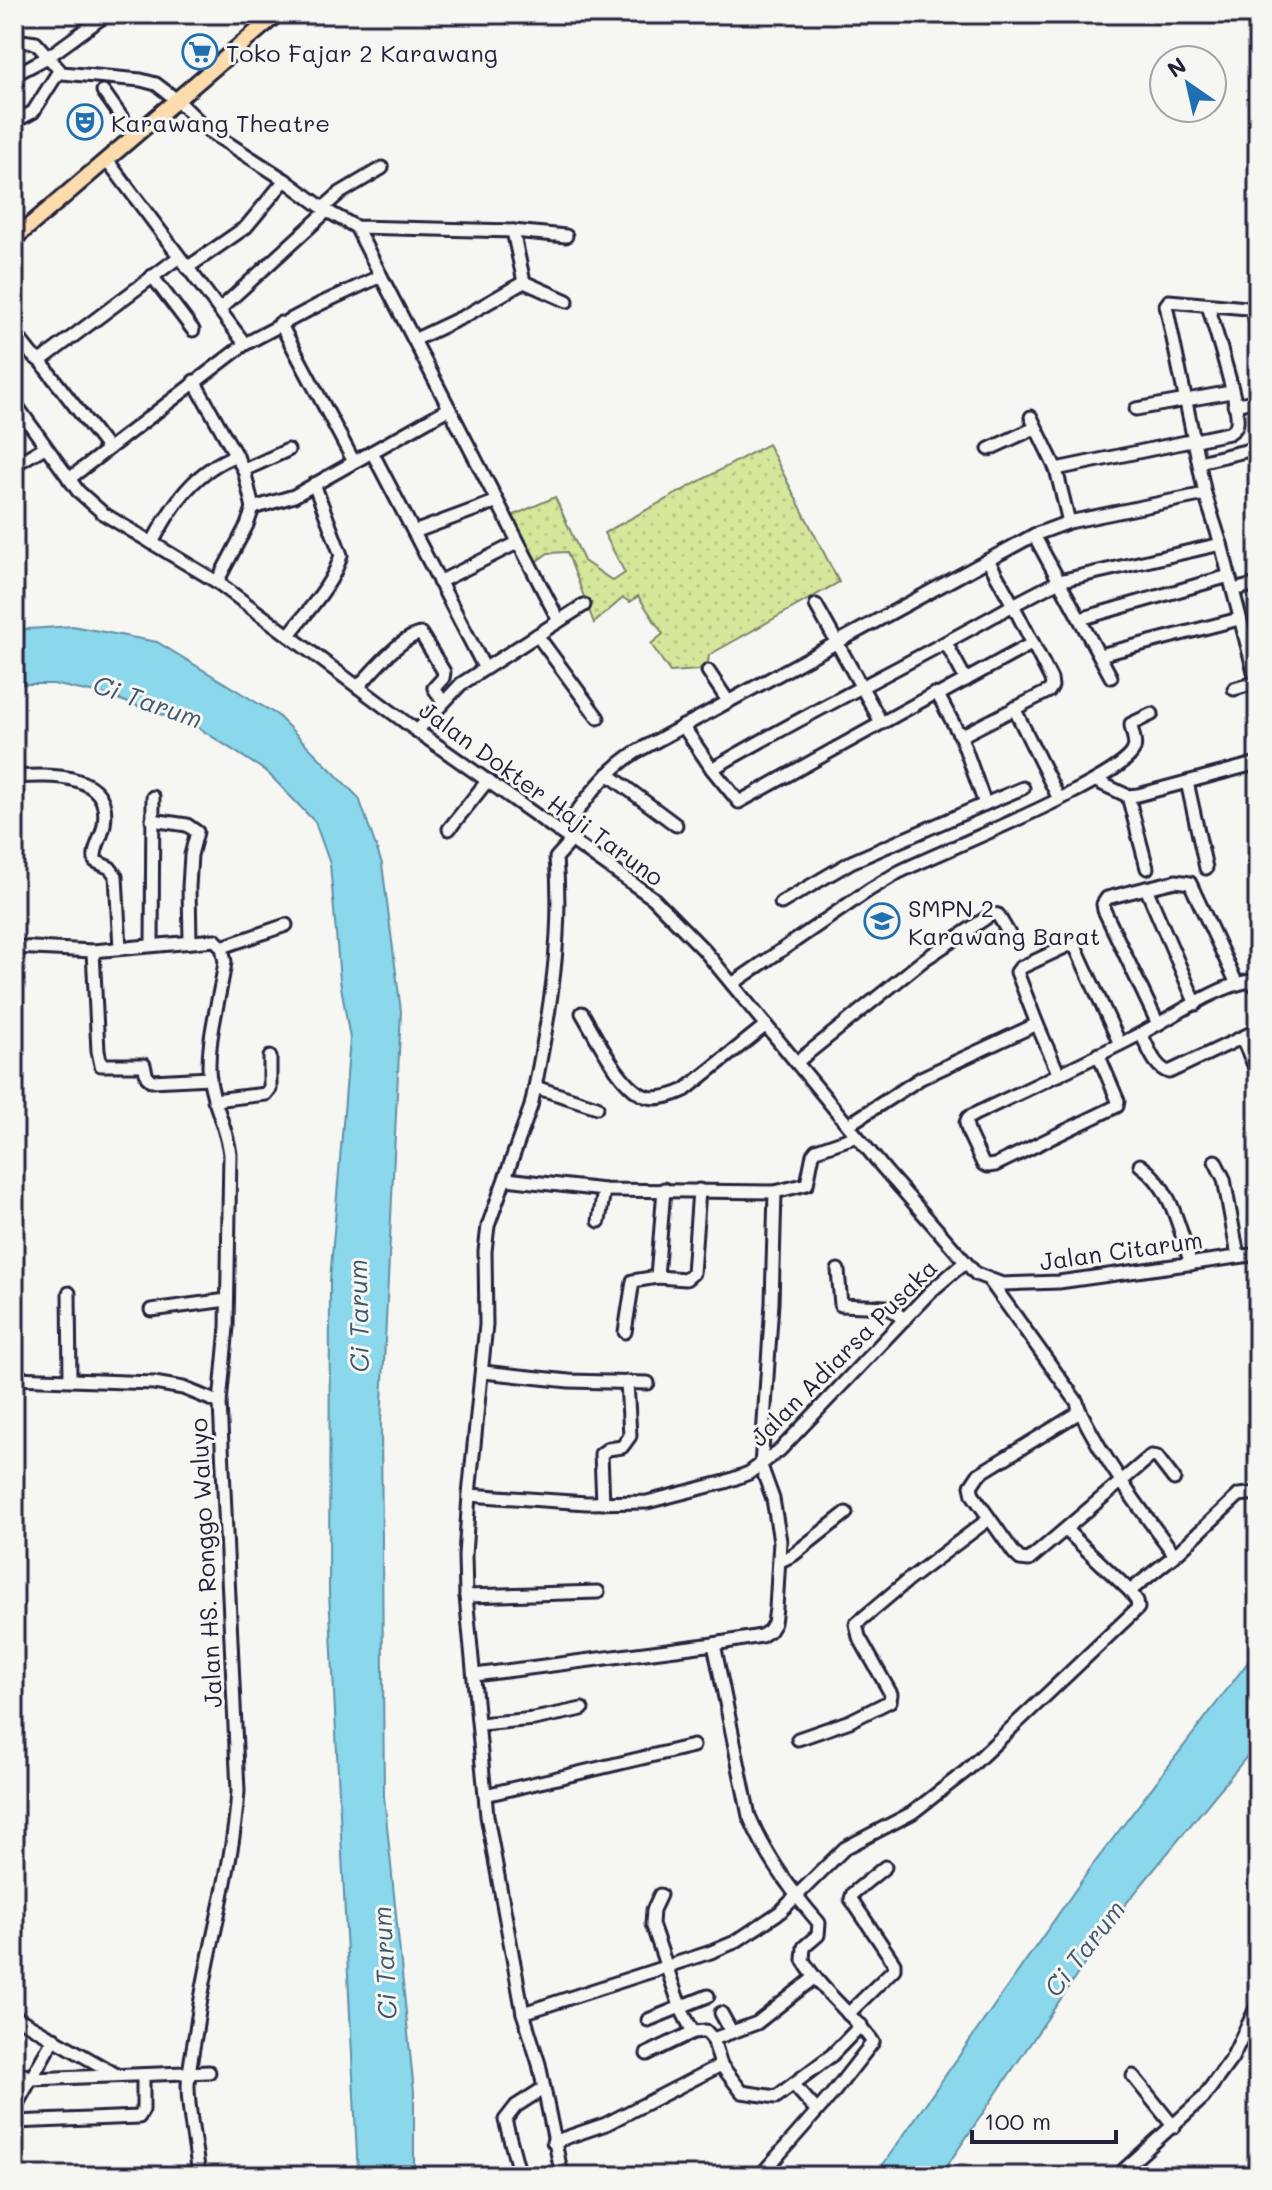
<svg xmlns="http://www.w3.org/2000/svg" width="1272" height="2190" font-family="Mali,sans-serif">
	<defs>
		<pattern id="grass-dots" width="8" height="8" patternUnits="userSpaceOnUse" patternTransform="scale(2)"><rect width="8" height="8" fill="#d6e69a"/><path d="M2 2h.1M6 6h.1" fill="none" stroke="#b7c586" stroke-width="1.8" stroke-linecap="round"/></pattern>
	</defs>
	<rect width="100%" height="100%" fill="#f6f6f2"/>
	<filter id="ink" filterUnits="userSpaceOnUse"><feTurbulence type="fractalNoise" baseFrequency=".0125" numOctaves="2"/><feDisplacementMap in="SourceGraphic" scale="16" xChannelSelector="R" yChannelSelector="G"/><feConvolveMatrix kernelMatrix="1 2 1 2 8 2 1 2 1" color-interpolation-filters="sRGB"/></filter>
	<g filter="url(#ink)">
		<polygon fill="url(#grass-dots)" stroke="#7c846a" stroke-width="2" points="768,444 839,582 709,655 708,663 699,670 670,672 651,644 663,634 638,596 630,602 623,598 594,623 567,552 548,553 534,563 505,519 555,497 584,561 613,581 625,573 604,533"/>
		<g fill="#8bd7eb" stroke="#618fa5" stroke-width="2">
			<polygon points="72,626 157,642 277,715 359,798 382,864 401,1011 381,1424 384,1796 414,2092 414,2176 358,2176 329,1592 330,1280 350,1039 340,980 330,864 315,822 267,772 197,727 109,696 53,684 14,684 14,630"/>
			<polygon points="1258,1649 1258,1743 1124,1906 940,2176 875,2176 1092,1866"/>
		</g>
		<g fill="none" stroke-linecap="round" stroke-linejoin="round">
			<defs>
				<g id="minor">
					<polyline points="14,40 36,43 62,73 141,80 156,84 177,100 209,131 285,180 327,211 356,227 513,231 566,236"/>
					<polyline points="14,75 48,57 107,14"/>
					<polyline points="103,91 134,135"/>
					<polyline points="14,122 33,112 59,71"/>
					<polyline points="107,160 245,344"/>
					<polyline points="323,208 340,193 382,168"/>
					<polyline points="513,231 524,282"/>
					<polyline points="187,268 246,227 285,180"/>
					<polyline points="152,276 193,330"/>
					<polyline points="381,276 559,621"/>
					<polyline points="220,309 327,211"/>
					<polyline points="1253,309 1258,330"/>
					<polyline points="280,323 354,462"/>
					<polyline points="14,332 32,355 40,361"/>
					<polyline points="414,340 465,316 524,282 567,301"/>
					<polyline points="194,381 244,470 253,508"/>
					<polyline points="14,402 78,491 104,514 217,582 417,731 653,898 704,950 884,1169 976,1274 1002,1284 1059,1282 1258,1254"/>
					<polyline points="1234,405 1258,400"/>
					<polyline points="1136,409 1231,392"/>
					<polyline points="1031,417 1056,469"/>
					<polyline points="108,449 40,361 179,257"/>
					<polyline points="989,449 1035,428"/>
					<polyline points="372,452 484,667"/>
					<polyline points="1199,462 1258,448"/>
					<polyline points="14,465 45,447"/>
					<polyline points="244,470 288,450"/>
					<polyline points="69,479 245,344 320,304 381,276 356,227"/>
					<path d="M 1069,522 L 1056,469 L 1229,433 C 1233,430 1236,429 1237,423 C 1240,405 1214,328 1208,305"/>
					<polyline points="414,532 495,502"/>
					<polyline points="1034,535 1111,677"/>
					<path d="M 152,543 C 172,505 195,470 237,455"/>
					<polyline points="217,582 247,525 253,508 294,496 448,409"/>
					<polyline points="439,582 517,543"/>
					<polyline points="1233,590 1258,584"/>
					<polyline points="816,605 881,722"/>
					<polyline points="1080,619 1229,576"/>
					<path d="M 289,635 C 308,610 333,585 341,555 L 314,484"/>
					<polyline points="537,635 598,718"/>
					<polyline points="946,643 966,680"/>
					<polyline points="1100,655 1239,619"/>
					<polyline points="708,671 728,701"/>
					<polyline points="1257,683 1221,544 1205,494 1166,305 1169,301 1258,309"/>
					<path d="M 358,687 C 372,672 401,636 421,634 L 444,672 L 443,678 L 434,688 L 443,702"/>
					<polyline points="1234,689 1258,682"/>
					<polyline points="938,695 958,732 963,735 1049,691 1052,686 1051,679 1013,605 1059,581 1221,544"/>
					<polyline points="1014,708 1059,799"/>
					<polyline points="683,726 712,769 739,802 934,694 938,695 1033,643"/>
					<polyline points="417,731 461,684 584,605"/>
					<polyline points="960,734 985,804 1023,788"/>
					<path d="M 712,769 C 810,711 914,662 1013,605 L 988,560"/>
					<polyline points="608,774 676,825"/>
					<path d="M 14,777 C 49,775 113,771 104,825 C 102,838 93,848 95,861 L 110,868 L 116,876 L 120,948"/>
					<polyline points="1096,781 1128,796 1138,795 1258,763"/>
					<polyline points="1187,782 1206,868"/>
					<polyline points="1128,796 1147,868"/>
					<polyline points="152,820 187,825 197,832 191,855 189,887 190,941"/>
					<polyline points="449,829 488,780"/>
					<path d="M 562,832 C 583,803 605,771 636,752 L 1034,535 L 1069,522 L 1205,494"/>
					<polyline points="1146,888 1176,881 1190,883 1237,984"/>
					<polyline points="781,903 851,862 985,804"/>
					<polyline points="152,945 153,797"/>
					<polyline points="14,947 93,951 215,940 222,947"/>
					<polyline points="222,947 286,925"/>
					<polyline points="93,951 98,1051 101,1065 144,1065 147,1077 152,1081 210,1078"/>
					<path d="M 732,984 L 869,890 L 899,872 C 937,853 1125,779 1134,749 C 1137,741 1131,732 1131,724 L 1152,714"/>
					<path d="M 582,1013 C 596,1036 622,1091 648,1097 C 661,1100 674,1095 685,1090 L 766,1025"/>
					<polyline points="1037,1024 1017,972 1020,968 1069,945 1076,948 1120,1044"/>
					<polyline points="1158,1024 1104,910 1103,904 1107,898 1146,888 1196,1004"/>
					<path d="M 1141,1034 C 1148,1046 1154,1068 1169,1072 L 1258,1030"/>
					<polyline points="1242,1038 1258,1074"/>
					<path d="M 1098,1054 L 1118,1101 L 1117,1106 L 995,1165 L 988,1166 L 983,1164 L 969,1134 L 966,1123 L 968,1118 L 975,1114 C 1030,1088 1086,1062 1140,1034 C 1171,1018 1217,986 1250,981 L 1258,988"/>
					<polyline points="797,1062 925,959 992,914 998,915 1009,934"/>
					<polyline points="535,1087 597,1107"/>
					<polyline points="214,1100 266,1094 270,1089 270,1057"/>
					<polyline points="848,1125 921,1078 1037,1024 1059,1075"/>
					<polyline points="1215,1161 1224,1179 1238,1256"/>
					<path d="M 1140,1165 C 1172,1187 1179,1228 1191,1264"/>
					<polyline points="506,1179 604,1190 775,1192 807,1184 813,1154 816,1150 857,1136"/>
					<polyline points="599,1221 604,1190"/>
					<polyline points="838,1270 841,1305 887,1307 905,1319"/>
					<polyline points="657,1277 664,1189"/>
					<polyline points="990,1281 1077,1402 1079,1409 1075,1415 979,1474 971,1486 973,1495 1014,1553 1020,1559 1029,1560 1151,1456 1157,1457 1174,1479"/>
					<polyline points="69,1293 70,1379"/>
					<polyline points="151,1310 227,1300"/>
					<polyline points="625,1332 633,1281 657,1277 686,1279 693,1273 699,1190"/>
					<polyline points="483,1372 569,1381 648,1383"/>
					<polyline points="14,1378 154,1383 183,1388 220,1403"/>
					<path d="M 1079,1409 C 1105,1462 1139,1508 1175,1555"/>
					<polyline points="469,1495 587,1503 647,1502 725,1482 749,1473 780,1450 930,1292 964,1263"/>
					<polyline points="603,1503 601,1454 608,1449 622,1447 630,1436 627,1382"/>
					<polyline points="780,1561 793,1555 846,1513"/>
					<polyline points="1130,1591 1175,1555 1239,1495 1258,1493"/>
					<polyline points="466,1596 598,1592"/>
					<path d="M 714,1644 L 749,1816 C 766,1856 790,1890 819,1923 L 818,1935 L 804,1947 L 803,1960 C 822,1992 852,2013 873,2042 L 833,2093 L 760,2176"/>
					<polyline points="475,1675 714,1644 761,1636 769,1631 774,1623 776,1608 780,1541 773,1499 761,1466 772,1303 775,1192"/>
					<polyline points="480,1724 534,1719 582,1709"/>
					<polyline points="798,1739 850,1721 890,1701 891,1694 859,1637 856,1624 907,1581 989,1519"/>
					<polyline points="485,1795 693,1746"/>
					<polyline points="660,1895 653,1910 652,1924 681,2009 693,2032"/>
					<polyline points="523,2013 711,1952 735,1942 780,1912 845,1848 912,1813 966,1771 1138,1608 1137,1601 1130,1591 1066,1530"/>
					<polyline points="721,2013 731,2031"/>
					<polyline points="848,2014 894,1969 894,1963 851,1899 853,1893 885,1867"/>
					<polyline points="14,2016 115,2074"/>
					<polyline points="648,2020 708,1996"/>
					<polyline points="713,2039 757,2023 815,1977"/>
					<polyline points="647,2054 693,2032 706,2031 713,2039 721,2065 742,2092 776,2097 832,2055 861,2025"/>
					<polyline points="14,2070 32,2079 209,2072"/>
					<polyline points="1133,2076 1174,2127"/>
					<polyline points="794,2085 817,2111"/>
					<polyline points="14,2109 54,2038"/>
					<polyline points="14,2122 139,2117 143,2110 143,2075"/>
					<polyline points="553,2142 606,2124 721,2065"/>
					<path d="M 199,2176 C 196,2146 188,2115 188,2085 C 189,2067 193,2049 196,2031 C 206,1951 233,1872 238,1791 L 220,1403 L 227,1327 L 230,1154 C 227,1128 214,1106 210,1081 C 205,1045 220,998 225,962 L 222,947"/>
					<polyline points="520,2176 505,2120 516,2106 544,2088"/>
					<path d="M 562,2176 L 539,2064 L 523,2013 L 487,1816 L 466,1596 L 465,1556 L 469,1495 L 486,1325 L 485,1251 L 488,1226 L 531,1106 L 535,1087 C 550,1012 563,934 556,858 L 572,840"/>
					<polyline points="1117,2176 1203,2098 1232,2058 1258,2004"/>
				</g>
				<polyline id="major" points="14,239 277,14"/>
			</defs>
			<use href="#minor" stroke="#22223b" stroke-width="17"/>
			<use href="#major" stroke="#22223b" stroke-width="20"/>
			<use href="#minor" stroke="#f6f6f2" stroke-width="11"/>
			<use href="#major" stroke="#fcdcac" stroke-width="14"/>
		</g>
	</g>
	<defs>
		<symbol id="supermarket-ring" viewBox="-11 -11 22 22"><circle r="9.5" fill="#f6f6f2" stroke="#1f6fb2" stroke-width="1.5"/><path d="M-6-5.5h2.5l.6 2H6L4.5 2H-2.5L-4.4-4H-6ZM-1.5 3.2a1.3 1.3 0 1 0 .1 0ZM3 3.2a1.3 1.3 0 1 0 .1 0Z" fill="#1f6fb2"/></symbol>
		<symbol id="theatre-ring" viewBox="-11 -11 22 22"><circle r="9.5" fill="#f6f6f2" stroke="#1f6fb2" stroke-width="1.5"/><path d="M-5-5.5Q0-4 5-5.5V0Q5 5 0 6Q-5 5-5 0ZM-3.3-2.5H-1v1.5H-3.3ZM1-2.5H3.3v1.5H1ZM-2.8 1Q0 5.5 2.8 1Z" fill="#1f6fb2"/></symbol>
		<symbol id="school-ring" viewBox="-11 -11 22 22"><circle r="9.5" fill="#f6f6f2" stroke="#1f6fb2" stroke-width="1.5"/><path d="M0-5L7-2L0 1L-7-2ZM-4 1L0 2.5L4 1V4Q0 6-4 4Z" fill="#1f6fb2"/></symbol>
	</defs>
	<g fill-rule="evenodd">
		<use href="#supermarket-ring" x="180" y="32" width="40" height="40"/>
		<use href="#theatre-ring" x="65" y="102" width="40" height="40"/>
		<use href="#school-ring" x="862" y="901" width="40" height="40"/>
	</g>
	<g text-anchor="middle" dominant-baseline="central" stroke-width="6" stroke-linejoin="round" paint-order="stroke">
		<g font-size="24" fill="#22223b" stroke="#f6f6f2" text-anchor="start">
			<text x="226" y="52">Toko Fajar 2 Karawang</text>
			<text x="111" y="122">Karawang Theatre</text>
			<text x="908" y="907">SMPN 2<tspan x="908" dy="28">Karawang Barat</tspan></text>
		</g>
		<g font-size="24" fill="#22223b" stroke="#f6f6f2">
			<text transform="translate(542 793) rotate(36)">Jalan Dokter Haji Taruno</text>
			<text transform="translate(1121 1250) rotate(-8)">Jalan Citarum</text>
			<text transform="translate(843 1352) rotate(-45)">Jalan Adiarsa Pusaka</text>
			<text transform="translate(205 1563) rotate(-93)">Jalan HS. Ronggo Waluyo</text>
		</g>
		<g font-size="26" font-style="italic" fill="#425870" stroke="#f6f6f2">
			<text transform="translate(148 701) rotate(19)">Ci Tarum</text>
			<text transform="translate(358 1316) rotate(-91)">Ci Tarum</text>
			<text transform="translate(1084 1948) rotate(-52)">Ci Tarum</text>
			<text transform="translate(384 1963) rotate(-93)">Ci Tarum</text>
		</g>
	</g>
	<rect width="1272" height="2190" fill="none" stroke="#f6f6f2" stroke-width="48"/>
	<rect x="24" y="24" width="1224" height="2142" fill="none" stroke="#22223b" stroke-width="3" filter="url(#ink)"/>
	<g transform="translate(1188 84) rotate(326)"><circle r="38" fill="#f6f6f2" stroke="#a1a1a9" stroke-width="2"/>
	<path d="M0-6L14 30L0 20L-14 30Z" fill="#1f6fb2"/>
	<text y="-12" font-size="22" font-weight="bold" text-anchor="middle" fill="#22223b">N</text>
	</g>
	<path d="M972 2130v12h144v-12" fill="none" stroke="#22223b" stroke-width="4"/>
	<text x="984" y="2130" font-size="24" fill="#22223b" stroke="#f6f6f2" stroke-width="6" paint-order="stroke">100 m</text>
</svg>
